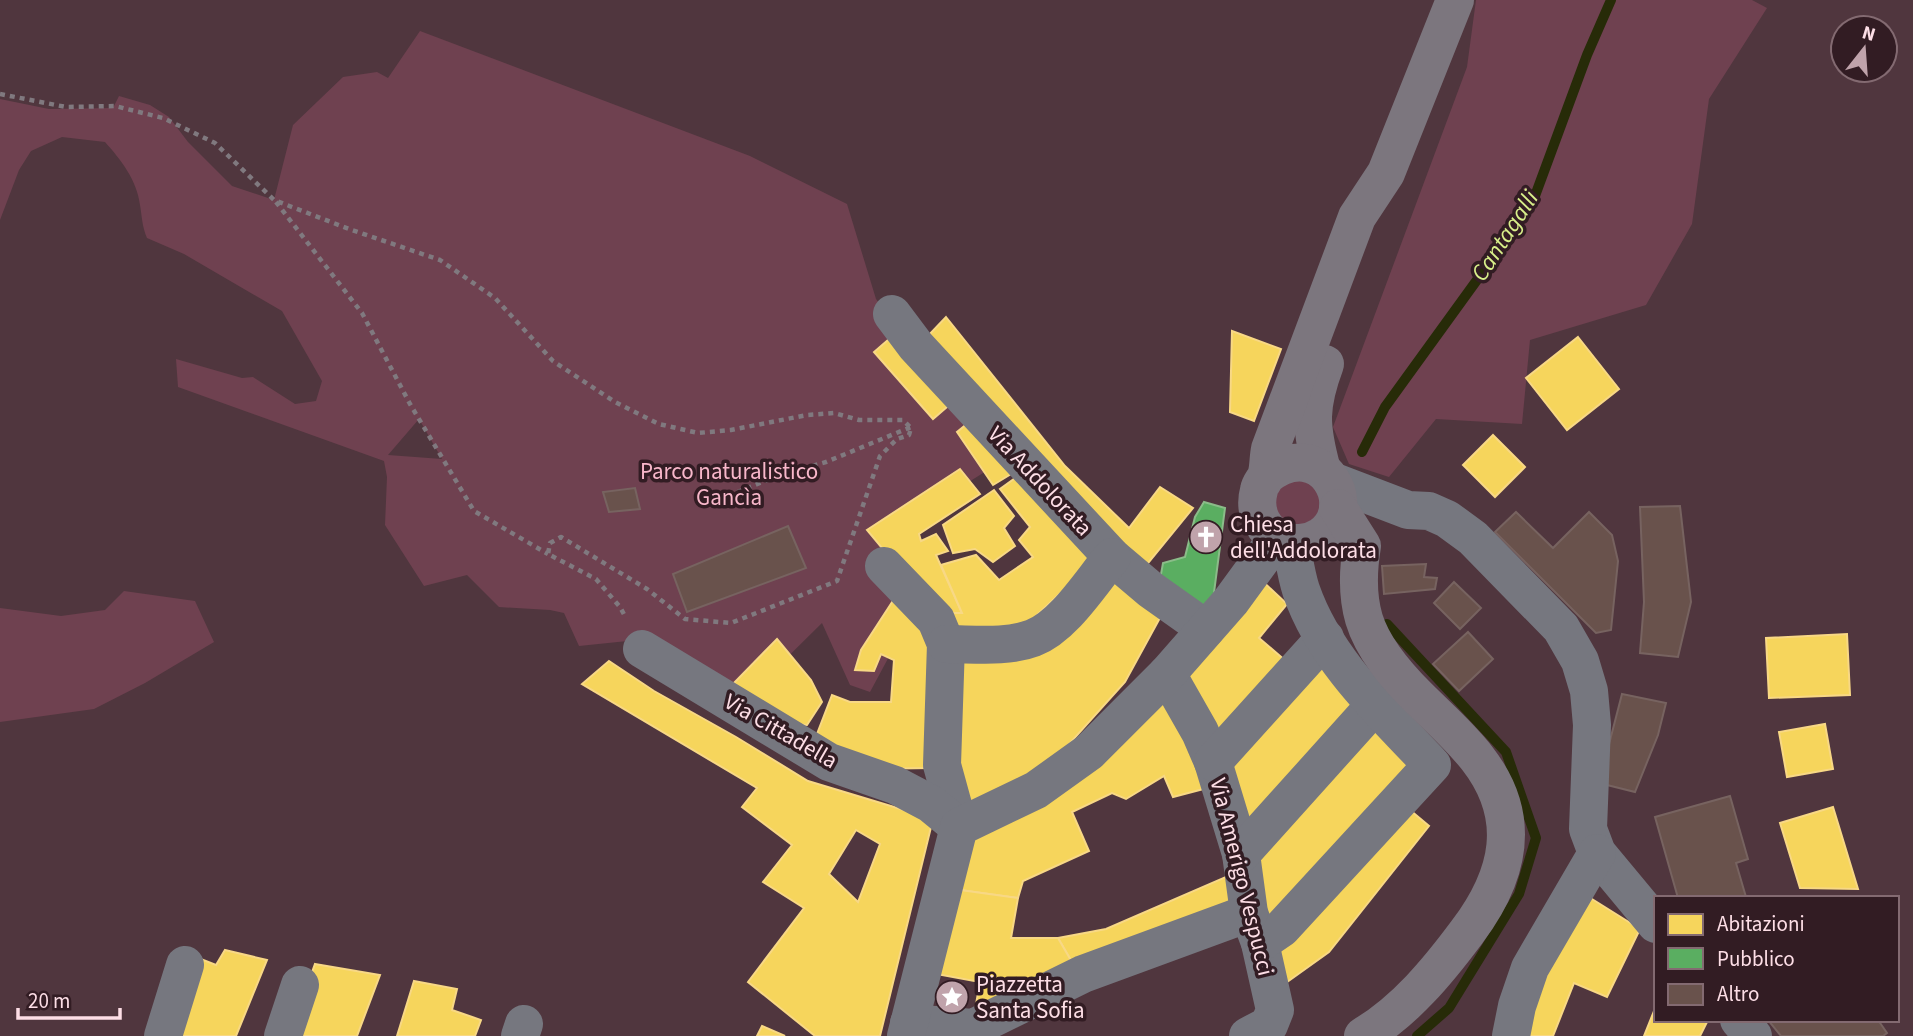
<svg xmlns="http://www.w3.org/2000/svg" width="1913" height="1036" font-family="'Source Sans 3',sans-serif">
	<rect width="100%" height="100%" fill="#50363e"/>
	<g fill="#6f4150" fill-rule="evenodd">
		<polygon points="1476,0 1752,0 1767,8 1709,99 1692,224 1646,305 1530,340 1522,424 1436,419 1389,477 1349,464 1333,427 1467,67"/>
		<path d="M 420,31 L 750,156 L 847,204 L 876,299 L 999,463 L 886,534 L 920,599 L 870,692 L 850,685 L 822,623 L 742,702 L 637,640 L 579,646 L 564,613 L 550,610 L 499,607 L 467,575 L 424,586 L 385,525 L 387,477 L 384,461 L 178,387 L 176,359 L 242,378 L 253,377 L 295,404 L 316,401 L 322,381 L 282,311 L 184,254 L 147,238 C 142,226 142,217 140,205 C 137,180 121,160 105,142 L 62,137 L 31,151 L 19,170 L 0,220 L 0,99 L 49,109 L 113,108 L 119,96 L 150,105 L 169,117 L 188,142 L 232,186 L 274,200 L 293,125 L 343,77 L 377,72 L 388,78 ZM 419,419 L 442,459 L 388,455 Z"/>
		<polygon points="1279,475 1321,486 1319,514 1305,526 1279,522 1268,489"/>
		<polygon points="124,591 195,601 214,642 145,683 94,709 0,722 0,608 61,616 105,610"/>
	</g>
	<g fill="#f6d55c" stroke="#f8d885" stroke-width="2" fill-rule="evenodd">
		<polygon points="946,317 1065,466 1129,528 1160,487 1193,508 1140,573 925,339"/>
		<polygon points="1232,331 1281,349 1254,421 1230,412"/>
		<polygon points="895,334 954,401 933,419 874,352"/>
		<polygon points="1578,337 1619,389 1567,430 1526,378"/>
		<polygon points="973,419 1016,471 993,485 957,432"/>
		<polygon points="1493,435 1525,467 1495,497 1463,465"/>
		<polygon points="960,469 980,494 919,534 921,541 936,534 948,551 936,555 962,613 936,613 867,530"/>
		<polygon points="1018,476 1100,556 1021,630 952,634 936,613 962,613 941,565 976,555 999,580 1033,557 1019,540 1030,527 1000,489"/>
		<polygon points="994,490 1014,516 1004,528 1015,546 993,562 975,549 953,553 943,525"/>
		<polygon points="1111,575 1161,616 1125,682 1053,762 995,796 958,804 954,650 1040,644"/>
		<polygon points="1257,576 1287,604 1259,638 1286,661 1217,744 1175,675"/>
		<polygon points="898,593 936,645 931,768 865,769 812,747 832,695 850,702 891,702 894,660 881,654 874,671 855,670 861,650"/>
		<polygon points="1847,634 1850,695 1769,698 1766,638"/>
		<polygon points="777,639 811,680 822,702 807,725 777,723 727,690"/>
		<polygon points="1316,659 1359,709 1246,841 1222,763"/>
		<path d="M 609,661 L 654,691 L 736,737 L 808,781 L 914,813 L 931,827 L 880,1036 L 815,1036 L 748,982 L 804,908 L 763,882 L 792,845 L 742,807 L 757,788 L 582,684 ZM 856,830 L 880,844 L 858,902 L 829,874 Z"/>
		<polygon points="1166,696 1211,787 1173,797 1164,776 1126,799 1112,793 1072,812 1089,851 1023,881 1018,898 953,889 968,830"/>
		<polygon points="1369,722 1416,768 1275,923 1254,900 1248,855"/>
		<polygon points="1825,724 1833,769 1787,777 1779,732"/>
		<polygon points="1404,805 1429,826 1329,952 1283,985 1269,946"/>
		<polygon points="1833,807 1858,889 1800,888 1780,823"/>
		<polygon points="1228,876 1239,911 1076,969 1058,938 1106,929"/>
		<polygon points="953,889 1018,898 1011,938 1058,938 1076,969 973,1021 980,982 931,973"/>
		<polygon points="1584,894 1640,929 1607,997 1574,983 1553,1036 1519,1036"/>
		<polygon points="225,950 267,960 236,1036 172,1036 196,957 216,965"/>
		<polygon points="315,964 380,975 357,1036 289,1036"/>
		<polygon points="414,981 457,989 452,1010 481,1020 475,1036 397,1036"/>
		<polygon points="1656,1006 1656,1020 1708,1020 1700,1036 1644,1036"/>
		<polygon points="762,1026 785,1036 757,1036"/>
	</g>
	<polygon fill="#5aae61" stroke="#8bbc89" stroke-width="2" points="1204,502 1225,508 1212,608 1158,591 1163,563 1185,557 1195,517"/>
	<g fill="none" stroke-linecap="round" stroke-linejoin="round">
		<g stroke="#272b08" stroke-width="10">
			<polyline points="1362,452 1385,407 1532,204 1587,55 1611,0"/>
			<polyline points="1387,624 1506,752 1536,838 1519,894 1449,1008 1417,1036"/>
		</g>
	</g>
	<g fill="#69524c" stroke="#776360" stroke-width="2">
		<polygon points="635,488 640,509 609,512 603,492"/>
		<polygon points="1680,506 1691,602 1678,657 1640,653 1644,602 1640,507"/>
		<polygon points="1516,512 1553,548 1589,512 1612,535 1618,561 1611,630 1596,633 1495,532"/>
		<polygon points="788,526 806,568 687,612 673,574"/>
		<polygon points="1426,564 1424,577 1437,578 1435,589 1384,594 1382,566"/>
		<polygon points="1454,582 1481,608 1460,629 1434,603"/>
		<polygon points="1468,632 1493,659 1459,691 1433,664"/>
		<polygon points="1622,694 1666,703 1658,735 1635,792 1599,783"/>
		<polygon points="1730,796 1748,859 1736,863 1746,897 1678,898 1655,817"/>
		<polygon points="1768,1020 1878,1020 1887,1033 1883,1036 1781,1036"/>
	</g>
	<g fill="none" stroke-linecap="round" stroke-linejoin="round">
		<g stroke="#80797f" stroke-width="4.5" stroke-dasharray="5 5" stroke-linecap="butt">
			<polyline points="0,94 66,107 115,106 163,118 215,143 274,200 349,229 440,260 495,298 553,361 615,402 659,424 698,433 731,430 807,415 834,413 859,420 903,420 911,428 909,435 897,439 880,456 837,581 731,623 685,619 647,589 561,537 550,543 548,554 596,579 620,607 626,618"/>
			<polyline points="276,202 362,313 410,404 474,511 548,554"/>
			<polyline points="728,496 777,476 826,462 911,427"/>
		</g>
		<g stroke="#76777f" stroke-width="38">
			<polyline points="892,314 916,346 1112,557 1151,590 1206,629"/>
			<polyline points="1332,481 1408,510 1429,511 1447,519 1473,538 1561,628 1580,661 1589,691 1592,725 1588,829 1597,853 1656,924"/>
			<polyline points="884,566 936,620 946,644 942,765 959,827"/>
			<path d="M 946,644 C 974,644 1007,648 1033,638 C 1064,626 1091,582 1112,557"/>
			<polyline points="642,649 829,762 895,785 931,804 959,827"/>
			<polyline points="1167,674 1200,732 1213,762 1241,854 1249,913 1260,943 1275,1010 1269,1025 1248,1036"/>
			<polyline points="1213,762 1325,638"/>
			<polyline points="1241,854 1375,705"/>
			<path d="M 1260,943 L 1282,928 L 1432,765 C 1382,712 1325,660 1301,590 C 1296,575 1294,558 1291,543"/>
			<polyline points="1739,1020 1753,1036"/>
			<polyline points="909,1023 973,1028 1083,974 1249,913"/>
			<polyline points="163,1036 185,965"/>
			<polyline points="283,1036 300,985"/>
			<polyline points="520,1036 524,1024"/>
			<polyline points="906,1036 959,827 1036,790 1089,752 1167,674 1231,601 1277,538"/>
			<polyline points="1511,1036 1517,1006 1530,968 1597,853"/>
		</g>
		<g stroke="#7c767e" stroke-width="38">
			<path d="M 1322,470 C 1310,426 1309,407 1325,364"/>
			<path d="M 1266,476 C 1322,432 1363,508 1321,536 C 1310,543 1296,545 1285,541 C 1263,533 1253,512 1259,490 C 1260,484 1264,481 1266,476 C 1269,468 1268,458 1270,449 L 1357,217 L 1386,173 L 1455,0"/>
			<path d="M 1338,508 L 1362,546 C 1358,570 1357,595 1364,619 C 1373,649 1397,676 1418,697 C 1438,717 1460,736 1477,758 C 1523,817 1510,875 1467,932 C 1438,971 1405,1011 1363,1036"/>
		</g>
	</g>
	<defs>
		<symbol id="church-disc" viewBox="-11 -11 22 22"><circle r="9.5" fill="#c0a3ab" stroke="#321c23"/><path d="M-1.2-6h2.4v3.5h3.3v2.4h-3.3V6h-2.4V-.1h-3.3v-2.4h3.3Z" fill="#fff"/></symbol>
		<symbol id="sight-disc" viewBox="-11 -11 22 22"><circle r="9.5" fill="#c0a3ab" stroke="#321c23"/><path d="M0-6L1.8-2.2L6-1.7L2.9 1.2L3.7 5.4L0 3.3L-3.7 5.4L-2.9 1.2L-6-1.7L-1.8-2.2Z" fill="#fff"/></symbol>
	</defs>
	<g fill-rule="evenodd">
		<use href="#church-disc" x="1187" y="518" width="38" height="38"/>
		<use href="#sight-disc" x="933" y="978" width="38" height="38"/>
	</g>
	<g text-anchor="middle" dominant-baseline="central" stroke-width="7" stroke-linejoin="round" paint-order="stroke">
		<g font-size="23" fill="#f8b7ca" stroke="#321c23">
			<text x="729" y="471">Parco naturalistico<tspan x="729" dy="26">Gancìa</tspan></text>
		</g>
		<g font-size="23" fill="#fddee6" stroke="#321c23">
			<text transform="translate(1040 481) rotate(47)">Via Addolorata</text>
			<text transform="translate(781 731) rotate(30)">Via Cittadella</text>
			<text transform="translate(1242 877) rotate(76)">Via Amerigo Vespucci</text>
		</g>
		<g font-size="23" fill="#fddee6" stroke="#321c23" text-anchor="start">
			<text x="1230" y="524">Chiesa<tspan x="1230" dy="26">dell'Addolorata</tspan></text>
			<text x="976" y="984">Piazzetta<tspan x="976" dy="26">Santa Sofia</tspan></text>
		</g>
		<g font-size="24" font-style="italic" fill="#d9f08a" stroke="#321c23">
			<text transform="translate(1505 236) rotate(-57)">Cantagalli</text>
		</g>
	</g>
	<rect x="1654" y="896" width="245" height="126" fill="#321c23" stroke="#836a71" stroke-width="2"/>
	<rect x="1668" y="914" width="35" height="21" fill="#f6d55c" stroke="#836a71" stroke-width="2"/>
	<text x="1717" y="931" font-size="21" fill="#fddee6">Abitazioni</text>
	<rect x="1668" y="948" width="35" height="21" fill="#5aae61" stroke="#836a71" stroke-width="2"/>
	<text x="1717" y="966" font-size="21" fill="#fddee6">Pubblico</text>
	<rect x="1668" y="984" width="35" height="21" fill="#69524c" stroke="#836a71" stroke-width="2"/>
	<text x="1717" y="1001" font-size="21" fill="#fddee6">Altro</text>
	<g transform="translate(1864 49) rotate(17)"><circle r="33" fill="#321c23" stroke="#836a71" stroke-width="2"/>
	<path d="M0-5L12 26L0 18L-12 26Z" fill="#c0a3ab"/>
	<text y="-10" font-size="19" font-weight="bold" text-anchor="middle" fill="#fddee6">N</text>
	</g>
	<path d="M18 1008v10h102v-10" fill="none" stroke="#fddee6" stroke-width="3.5"/>
	<text x="28" y="1008" font-size="21" fill="#fddee6" stroke="#321c23" stroke-width="5" paint-order="stroke">20 m</text>
</svg>
